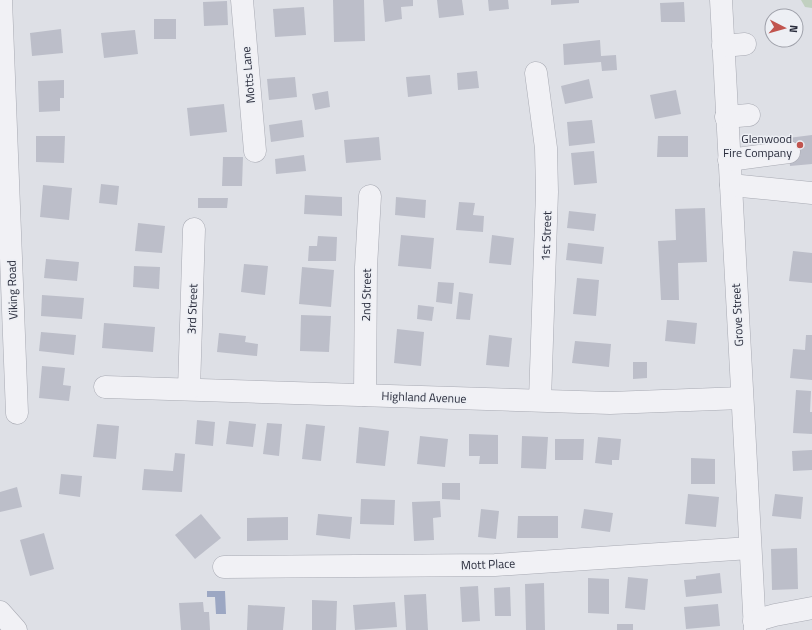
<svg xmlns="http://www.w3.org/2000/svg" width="812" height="630" font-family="'Titillium Web',sans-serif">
	<rect width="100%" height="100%" fill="#dee0e6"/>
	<polygon fill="#c1d0c0" points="801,0 812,0 812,8 805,7"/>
	<polygon fill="#9ca7c3" points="207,591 225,591 226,614 216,614 215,597 207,597"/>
	<g fill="#bcbec9">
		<polygon points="333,0 364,0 365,41 334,42"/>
		<polygon points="383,0 413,0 413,6 401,7 402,19 385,22"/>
		<polygon points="437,0 462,0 464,15 439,18"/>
		<polygon points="488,0 508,0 509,9 489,11"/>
		<polygon points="551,0 579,0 579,3 551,5"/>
		<polygon points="227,1 228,25 204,26 203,2"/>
		<polygon points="684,2 685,22 661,22 660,3"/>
		<polygon points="304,7 306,35 275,37 273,9"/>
		<rect x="154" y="19" width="22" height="20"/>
		<polygon points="61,29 63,53 32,56 30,33"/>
		<polygon points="135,30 138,54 104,58 101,33"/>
		<polygon points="600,40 601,56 616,55 617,70 602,71 601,62 564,65 563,44"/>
		<polygon points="477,71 479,88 458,90 457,73"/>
		<polygon points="430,75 432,94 408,97 406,77"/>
		<polygon points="295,77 297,97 269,100 267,79"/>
		<polygon points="589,79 593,98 565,104 561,86"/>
		<polygon points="64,80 64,98 60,98 60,111 39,112 38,81"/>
		<polygon points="676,90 681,114 655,119 650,95"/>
		<polygon points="328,91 330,107 315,110 312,94"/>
		<polygon points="224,104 227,132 190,136 187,108"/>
		<polygon points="302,120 304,137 271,142 269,125"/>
		<polygon points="592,120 595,143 569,146 567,122"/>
		<polygon points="812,135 812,164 790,166 788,138"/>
		<polygon points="36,136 65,136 64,163 36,162"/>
		<polygon points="658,136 688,136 688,157 657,157"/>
		<polygon points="379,137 381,160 346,163 344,140"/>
		<polygon points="594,151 597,183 574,185 571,153"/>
		<polygon points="304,155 306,171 276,174 275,159"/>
		<polygon points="223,157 243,157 242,186 222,186"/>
		<polygon points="101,184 119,186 117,205 99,203"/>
		<polygon points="43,185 72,188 69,220 40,217"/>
		<polygon points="305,195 342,197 342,216 304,214"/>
		<polygon points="396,197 426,200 425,218 395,215"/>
		<polygon points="198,198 228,198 227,208 198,208"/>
		<polygon points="459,202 475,203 473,215 484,216 483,232 456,230"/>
		<polygon points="705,208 707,262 678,263 679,300 661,300 658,241 676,240 675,209"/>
		<polygon points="569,211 596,214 594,231 567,228"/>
		<polygon points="138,223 165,226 162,253 135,251"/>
		<polygon points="401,235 434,238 431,269 398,266"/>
		<polygon points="492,235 514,238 511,265 489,263"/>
		<polygon points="318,236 337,237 336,261 308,261 309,246 317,246"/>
		<polygon points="568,243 604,247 602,264 566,260"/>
		<polygon points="793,251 812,253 812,283 789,281"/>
		<polygon points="46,259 79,262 77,281 44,278"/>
		<polygon points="244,264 268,266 265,295 241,292"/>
		<polygon points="134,266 160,267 159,289 133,287"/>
		<polygon points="302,267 334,270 331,307 299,304"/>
		<polygon points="577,278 599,280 596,316 573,314"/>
		<polygon points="438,282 454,283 452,304 436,302"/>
		<polygon points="459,292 473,294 470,320 456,319"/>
		<polygon points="42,295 84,298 82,319 41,316"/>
		<polygon points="418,305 434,307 432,321 417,319"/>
		<polygon points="301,315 331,316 329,352 300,351"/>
		<polygon points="667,320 697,323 695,344 665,341"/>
		<polygon points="104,323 155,327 153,352 102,348"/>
		<polygon points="397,329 424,332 421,366 394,363"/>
		<polygon points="41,332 76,335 74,355 39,351"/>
		<polygon points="219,333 246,336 245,342 258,344 257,356 217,352"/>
		<polygon points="489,335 512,338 509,367 486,365"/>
		<polygon points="806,335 812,335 812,380 790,378 793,349 805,350"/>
		<polygon points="575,341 611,344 609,367 572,363"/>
		<polygon points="633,362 647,362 647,378 633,379"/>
		<polygon points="42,366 65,368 63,385 71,386 69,401 39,398"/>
		<polygon points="796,390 811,391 810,412 812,412 812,434 793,433"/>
		<polygon points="197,420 215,422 213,446 195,444"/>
		<polygon points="229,421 256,424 253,447 226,444"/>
		<polygon points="267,423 282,424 279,456 263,454"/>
		<polygon points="97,424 119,426 116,459 93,457"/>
		<polygon points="306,424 325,426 321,461 302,459"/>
		<polygon points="359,427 389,431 385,466 356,463"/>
		<polygon points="469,434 498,435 498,464 479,464 480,456 469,456"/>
		<polygon points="420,436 448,439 445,467 417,464"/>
		<polygon points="522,436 548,437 546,469 521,468"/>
		<polygon points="598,437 621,439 619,460 612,460 612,465 595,463"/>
		<polygon points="555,439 584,439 583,460 555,460"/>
		<polygon points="812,450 812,470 793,471 792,451"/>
		<polygon points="175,453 185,454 182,492 142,490 144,469 173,471"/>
		<polygon points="691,458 715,459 715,484 691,484"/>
		<polygon points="61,474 82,476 80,497 59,494"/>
		<polygon points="442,483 460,483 460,500 442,499"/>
		<polygon points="17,487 22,507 0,512 0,492"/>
		<polygon points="688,494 719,497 716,527 685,524"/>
		<polygon points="775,494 803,497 801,519 772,516"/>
		<polygon points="361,499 395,500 394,525 360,524"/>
		<polygon points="440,501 441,517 433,518 434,540 414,541 412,502"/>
		<polygon points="481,509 499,511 496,539 478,537"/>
		<polygon points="584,509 613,513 610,532 581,528"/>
		<polygon points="201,514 221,538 195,559 175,535"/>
		<polygon points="318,514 352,517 350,539 316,535"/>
		<polygon points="518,516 558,516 558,538 517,538"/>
		<polygon points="288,517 288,540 247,541 247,518"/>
		<polygon points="44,533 54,569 30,576 20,540"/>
		<polygon points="797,548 798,589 772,590 771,549"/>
		<polygon points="720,573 722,593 686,597 684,580 696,579 696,576"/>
		<polygon points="628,577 648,579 645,610 625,608"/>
		<polygon points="588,578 609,579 609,614 588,613"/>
		<polygon points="544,583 545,630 526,630 525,584"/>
		<polygon points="478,586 480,621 462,622 460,587"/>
		<polygon points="510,587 511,616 495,616 494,588"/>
		<polygon points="426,594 428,630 406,630 404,595"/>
		<polygon points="312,600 337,601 336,630 312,630"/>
		<polygon points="203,602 204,612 209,612 210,630 181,630 179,603"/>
		<polygon points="395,602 397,627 355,630 353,605"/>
		<polygon points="718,604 720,626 686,629 684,607"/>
		<polygon points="248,605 285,607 283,630 247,630"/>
		<rect x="617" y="624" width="16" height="6"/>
	</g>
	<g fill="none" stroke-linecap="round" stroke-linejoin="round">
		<defs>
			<g id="minor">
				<polyline points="1,0 17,413"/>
				<polyline points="242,0 255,151"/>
				<polyline points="721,0 755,630"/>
				<polyline points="723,46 745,44"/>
				<polyline points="536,73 546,148 547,192 540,400"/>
				<polyline points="726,117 749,115"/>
				<polyline points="729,160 789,152"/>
				<polyline points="731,185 812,193"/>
				<polyline points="105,387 610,403 742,398"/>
				<polyline points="189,389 194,229"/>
				<polyline points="365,395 366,267 370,196"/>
				<polyline points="224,567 495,565 750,548"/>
				<polyline points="0,612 16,630"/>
				<polyline points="754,621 775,615 812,608"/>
			</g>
		</defs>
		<use href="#minor" stroke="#a8aab3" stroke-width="23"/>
		<use href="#minor" stroke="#f1f1f5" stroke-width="22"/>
	</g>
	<circle fill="#c1544e" stroke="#edeff4" stroke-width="1.5" cx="800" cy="145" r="4"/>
	<g text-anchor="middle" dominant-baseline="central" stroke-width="3" stroke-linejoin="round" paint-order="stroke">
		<g font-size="12" fill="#292c3c" stroke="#edeff4">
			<text transform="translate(248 75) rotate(-95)">Motts Lane</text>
			<text transform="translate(546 236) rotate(-88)">1st Street</text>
			<text transform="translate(12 290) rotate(-92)">Viking Road</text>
			<text transform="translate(366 295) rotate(-89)">2nd Street</text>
			<text transform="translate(192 309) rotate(-88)">3rd Street</text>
			<text transform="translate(737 315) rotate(-93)">Grove Street</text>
			<text transform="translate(424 397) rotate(2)">Highland Avenue</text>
			<text transform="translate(488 564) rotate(-2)">Mott Place</text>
		</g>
		<g font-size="12" fill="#292c3c" stroke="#edeff4" text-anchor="end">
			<text x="792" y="138">Glenwood<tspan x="792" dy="14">Fire Company</tspan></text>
		</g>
	</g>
	<g transform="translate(784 28) rotate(96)"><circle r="19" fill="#edeff4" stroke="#9fa1aa"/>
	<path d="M0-3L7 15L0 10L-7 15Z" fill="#c1544e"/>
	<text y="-6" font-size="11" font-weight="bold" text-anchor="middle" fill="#292c3c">N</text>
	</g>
</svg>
